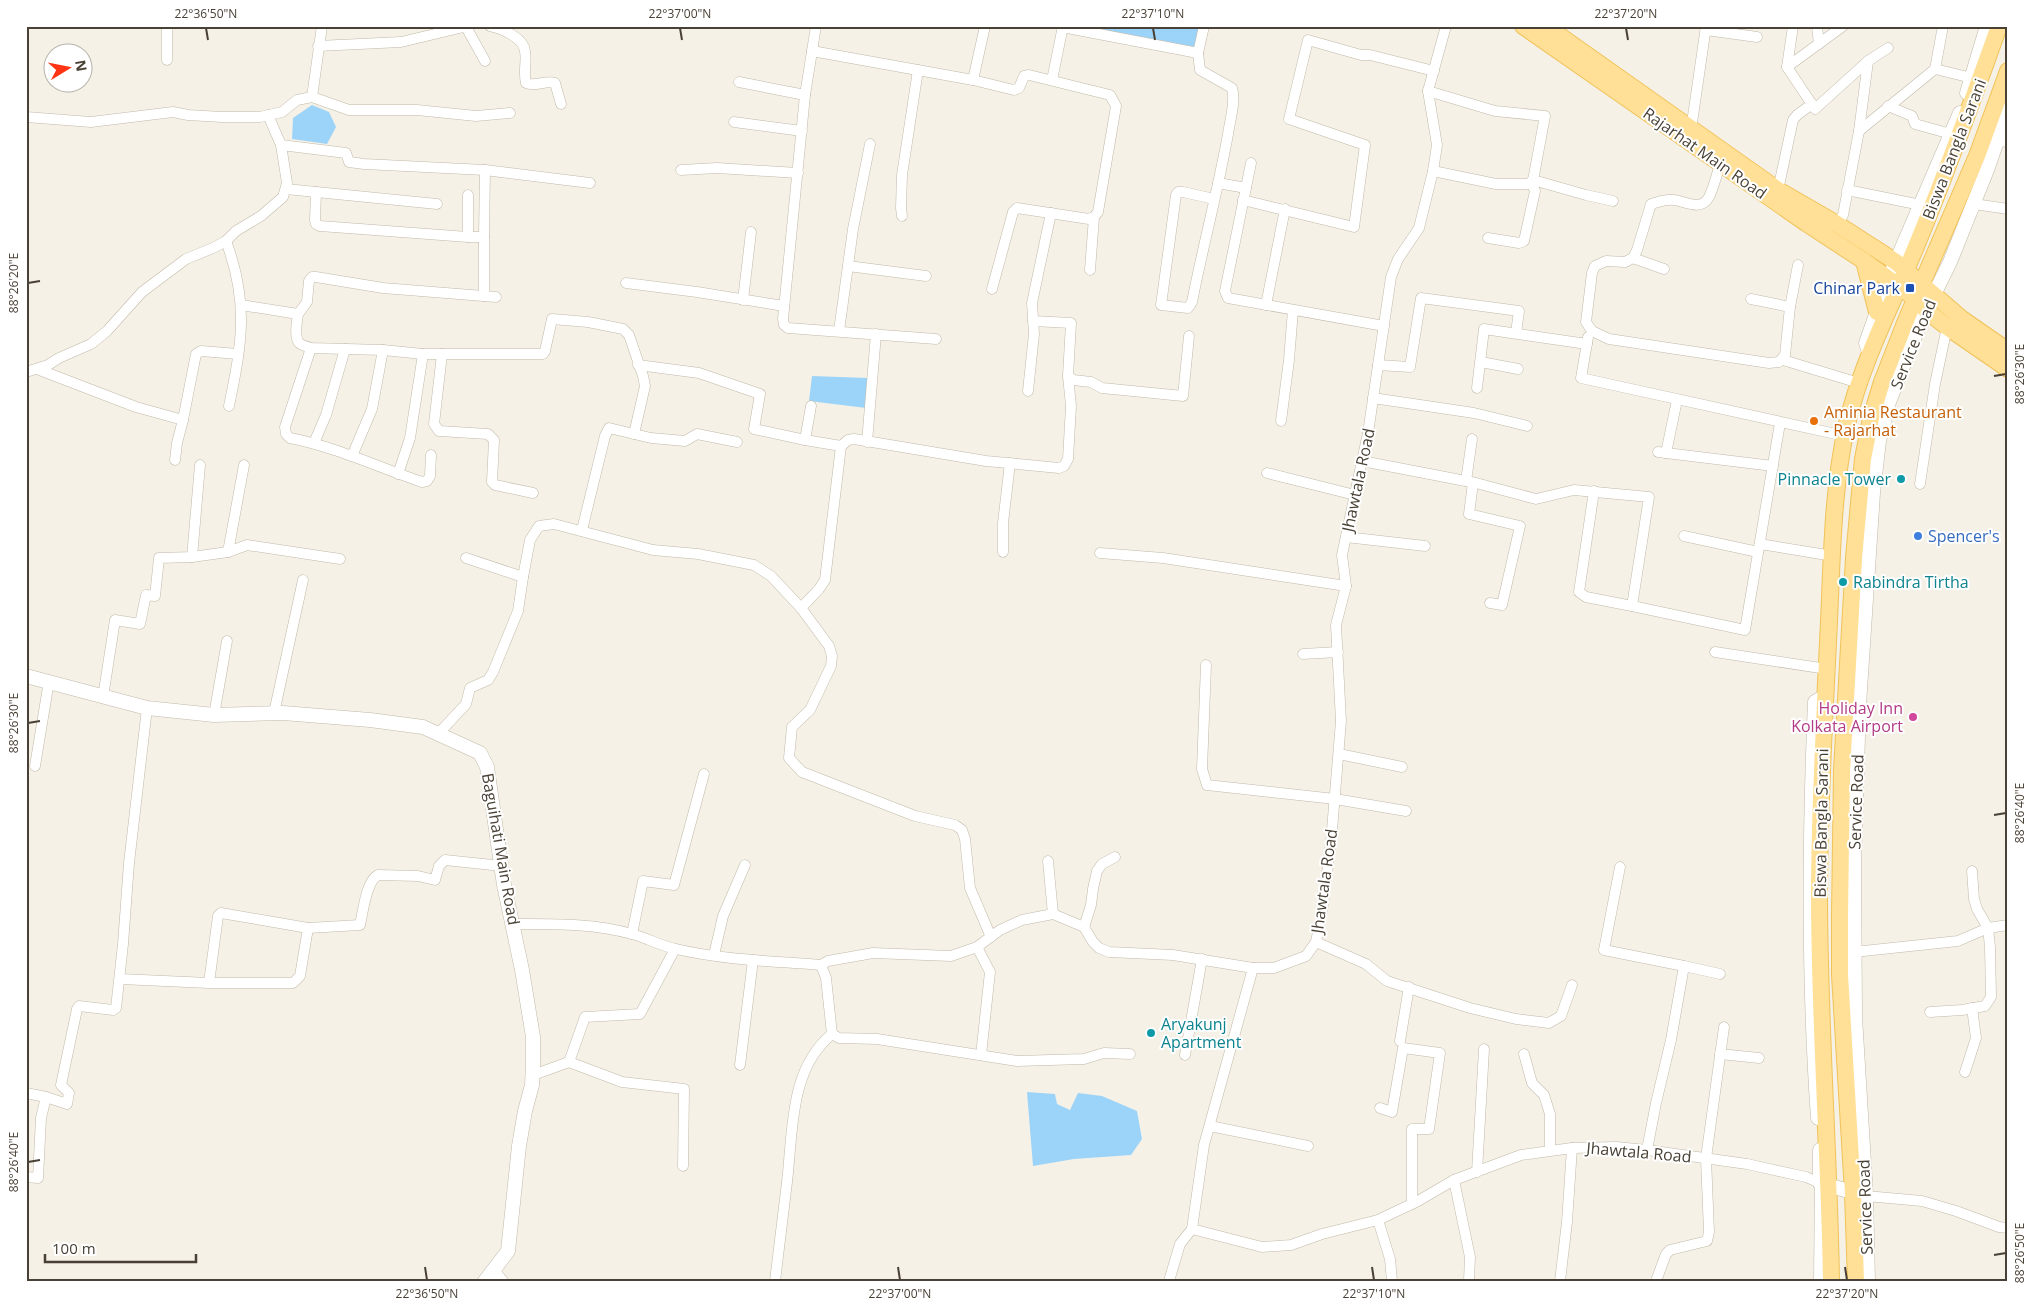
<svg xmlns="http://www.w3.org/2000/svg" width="2034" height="1307" font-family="'Open Sans',sans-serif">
	<rect width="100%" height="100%" fill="#f5f1e7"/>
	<g fill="#9cd4f9">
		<polygon points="1068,26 1199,26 1195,51"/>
		<polygon points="312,105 329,112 336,127 327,144 292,139 293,118"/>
		<polygon points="812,376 868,378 866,408 809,401"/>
		<polygon points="1027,1092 1055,1094 1057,1104 1070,1110 1078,1093 1102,1096 1137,1111 1142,1139 1131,1155 1074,1159 1033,1166"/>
	</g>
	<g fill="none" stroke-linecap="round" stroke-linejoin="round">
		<defs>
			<g id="minor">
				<path d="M 490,26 C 501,28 524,38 525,51 C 527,61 523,72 526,83 C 535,87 546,80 555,83 L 561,104"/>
				<polyline points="816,26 805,95 783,319 784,325 788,328 936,339"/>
				<polyline points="1446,26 1428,91 1437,145 1433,171 1419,228 1398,259 1391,277 1368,433 1342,555 1346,586 1336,625 1341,721 1331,842 1322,912 1316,942 1306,956 1274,968 1253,968 1204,1145 1192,1229 1262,1247 1291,1245 1322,1234 1378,1220 1418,1201 1454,1180 1521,1155 1572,1148 1616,1147 1647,1150 1747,1164 1806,1177 1820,1183 1819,1281"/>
				<polyline points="1817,26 1819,44"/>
				<polyline points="1843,26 1787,67 1815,109 1868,61 1888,48"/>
				<polyline points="466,27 485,61"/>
				<polyline points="1062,27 1198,53 1204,26"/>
				<polyline points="1706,30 1757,37"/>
				<polyline points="318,46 401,42 468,26"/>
				<polyline points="812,51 973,80 1014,90 1019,88 1024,76 1029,75 1110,95 1116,106 1098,212 1094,217 1089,219 1017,208 1013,212 992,289"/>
				<path d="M 1198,53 L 1200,70 L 1232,88 C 1236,101 1230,120 1228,134 C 1218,190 1203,246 1192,302 L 1188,308 L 1161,305 L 1176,195 L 1178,192 L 1183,192 L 1214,199"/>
				<polyline points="167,60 167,26"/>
				<polyline points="1787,67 1793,26"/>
				<polyline points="1935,69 1972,78"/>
				<polyline points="973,80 985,26"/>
				<polyline points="1052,80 1063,26"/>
				<polyline points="739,82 805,95"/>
				<polyline points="1428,91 1495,111 1545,116 1534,175 1533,180 1529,184 1496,184 1433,171"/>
				<polyline points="312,97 349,110 417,110 476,116 510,113"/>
				<polyline points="1888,106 1912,116 1915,124 1951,134"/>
				<polyline points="26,117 91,122 173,112 188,115 222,117 260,117 282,112 297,100 312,97 322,26"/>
				<polyline points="734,122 802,131"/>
				<polyline points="1691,130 1706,26"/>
				<polyline points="1859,131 1935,69 1943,26"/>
				<polyline points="1998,141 2008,142"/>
				<polyline points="281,145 346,153 349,162 364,164 485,170 590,183"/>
				<polyline points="1251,163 1225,291 1228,298 1384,326"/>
				<path d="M 1720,164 C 1717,174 1714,187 1709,197 C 1701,212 1685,201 1674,200 C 1666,199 1659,202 1651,204 L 1637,250 L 1633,258 L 1625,262 L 1606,261 L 1595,266 L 1592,273 L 1586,322 L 1592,331 L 1609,339 L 1769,363 L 1779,362 L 1785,355 L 1790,307 L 1798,265"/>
				<polyline points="681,170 717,168 798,173"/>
				<polyline points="1533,180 1586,195 1613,201"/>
				<polyline points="1218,183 1246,188"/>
				<polyline points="286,189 437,204"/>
				<polyline points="1778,190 1793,120 1797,115 1812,104"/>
				<polyline points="1847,190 1921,205"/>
				<polyline points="316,192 315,220 316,224 320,226 468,237 468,195"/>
				<polyline points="1243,200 1354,227 1365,145 1289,119 1308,40 1361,55 1370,55 1434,71"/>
				<polyline points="1974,204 2008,209"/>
				<polyline points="902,216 901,208 902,175 918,70"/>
				<polyline points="1837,224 1843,215 1859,131 1868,61"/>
				<polyline points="468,237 484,237 484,296"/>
				<polyline points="484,237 485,170"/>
				<polyline points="1488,238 1519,243 1524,241 1535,191 1531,182"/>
				<path d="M 226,241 C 249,303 242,343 229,406"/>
				<polyline points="1633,258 1664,269"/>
				<polyline points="848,266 926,276"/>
				<polyline points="1090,270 1094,217"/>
				<polyline points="626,283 697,292 784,306"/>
				<polyline points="1751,299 1790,307"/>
				<polyline points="743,300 751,232"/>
				<path d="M 241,305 L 298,314 C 297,321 294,336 299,343 C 301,345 308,347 311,348 L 383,350 L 423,354 L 543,354 L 545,351 L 552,319 L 588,322 L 623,329 L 629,335 L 643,376 L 645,386 L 634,434"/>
				<polyline points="1266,305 1285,209"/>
				<polyline points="298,314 307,302 309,281 312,277 316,277 383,288 496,297"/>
				<polyline points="839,331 853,229 870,144"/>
				<polyline points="1588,337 1581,378 1845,436"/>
				<path d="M 311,348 L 285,427 L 286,434 L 290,438 C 336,447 378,467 422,482 L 427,481 L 430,476 L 431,455"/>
				<polyline points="442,354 434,424 439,431 488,434 494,440 492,482 495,485 533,493"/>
				<polyline points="1783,360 1859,383"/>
				<polyline points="1481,362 1518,369"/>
				<polyline points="638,365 699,373 760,394 754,429 805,440"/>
				<polyline points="1378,365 1410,367 1421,298 1519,311 1516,333"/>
				<polyline points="37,369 136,407 183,420"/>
				<polyline points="26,372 48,365 59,358 91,344 107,331 142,292 186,259 213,248 226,241 236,231 261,216 283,197 287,183 281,145 268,115"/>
				<polyline points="1068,376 1073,380 1091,382 1102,388 1183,396 1189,336"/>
				<polyline points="1477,388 1484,329 1587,344"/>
				<polyline points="1028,391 1034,334 1032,303 1051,213"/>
				<polyline points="1373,398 1474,413 1527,426"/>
				<polyline points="811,406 805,440 841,446 825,580 819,589 801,608 829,646 832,656 831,666 810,710 792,727 789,758 802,772 915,816 955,825 962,830 965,839 970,888 991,937"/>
				<polyline points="1281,421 1289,360 1293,310"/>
				<polyline points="867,442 876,334"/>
				<polyline points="314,443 326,415 345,349"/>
				<polyline points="841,446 848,440 854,439 986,461 1059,468 1064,466 1068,459 1071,406 1068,376 1071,323 1033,321"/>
				<polyline points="1658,452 1773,466"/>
				<polyline points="1666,453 1677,400"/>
				<polyline points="352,456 372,409 383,350"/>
				<polyline points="175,460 177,443 183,420 196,354 201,351 238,354"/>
				<polyline points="1362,461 1476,483 1536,499 1574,490 1649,497 1632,606 1745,630 1780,423"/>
				<polyline points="1267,473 1355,495"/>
				<polyline points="398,474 410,438 423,354"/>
				<polyline points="1466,481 1472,439"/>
				<polyline points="1473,483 1469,514 1520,526 1502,605 1490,603"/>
				<polyline points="1920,484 1935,384 1947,327"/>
				<polyline points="1594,491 1579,592 1586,597 1632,606"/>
				<polyline points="582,530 605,436 609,428 651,438 685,441 697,434 737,442"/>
				<polyline points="1684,536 1758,552"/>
				<polyline points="1346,537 1425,546"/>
				<polyline points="1760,544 1833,556"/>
				<polyline points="228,552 244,465"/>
				<polyline points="1003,552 1003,523 1010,463"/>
				<polyline points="1100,553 1163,558 1346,586"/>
				<polyline points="192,557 200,465"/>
				<polyline points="466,558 523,577 530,540 539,526 554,524 653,550 698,554 754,565 771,576 801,608"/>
				<polyline points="1715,652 1827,669"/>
				<polyline points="1303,654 1338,652"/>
				<polyline points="1206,665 1202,769 1207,785 1335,799 1406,811"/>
				<polyline points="103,697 115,620 140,624 146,595 155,596 159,558 192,557 228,552 247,545 340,559"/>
				<polyline points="274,713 303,580"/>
				<polyline points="214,715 227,641"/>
				<polyline points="438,734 466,704 470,688 488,680 493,672 518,611 523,577"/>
				<polyline points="1339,754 1402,767"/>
				<polyline points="35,766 49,681"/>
				<polyline points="1048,861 1053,914"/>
				<polyline points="1620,867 1604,950 1684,966 1671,1040 1656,1103 1647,1150"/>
				<path d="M 514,924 C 553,924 594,923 632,934 C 647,938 661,946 676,949 C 723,960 772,961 821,965 L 828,961 L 873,953 L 951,956 L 977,947 L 1000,930 L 1022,920 L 1053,914 L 1084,927 L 1093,942 L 1099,948 L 1109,952 L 1173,955 L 1253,968"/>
				<polyline points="1084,927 1091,905 1093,889 1097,871 1102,864 1115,857"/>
				<path d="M 308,928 L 360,925 C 363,912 366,881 378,875 L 418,876 L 435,880 L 439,866 L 445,860 L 502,866"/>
				<polyline points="632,934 643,881 674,885 704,774"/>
				<polyline points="1316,942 1366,964 1387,981 1470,1008 1516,1019 1549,1023 1561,1016 1572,985"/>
				<polyline points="977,947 990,972 981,1055"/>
				<polyline points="1854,952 1958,941 1988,928 2008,925"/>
				<polyline points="714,955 723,916 745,865"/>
				<polyline points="1684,966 1720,974"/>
				<polyline points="120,979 209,983 293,983 300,976 308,928 221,913 218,916 209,983"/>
				<polyline points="1930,1012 1962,1010 1985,1006 1991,997 1990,947 1988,928 1977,909 1974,899 1972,871"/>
				<polyline points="832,1034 839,1038 877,1039 1017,1061 1084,1059 1104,1053 1130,1054"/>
				<polyline points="1400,1041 1409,987"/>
				<polyline points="1524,1054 1532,1083 1544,1095 1550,1114 1550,1149"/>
				<polyline points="1720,1054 1759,1058"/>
				<polyline points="1185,1055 1202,959"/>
				<polyline points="569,1062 585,1017 640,1014 675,949"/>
				<polyline points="740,1065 753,960"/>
				<polyline points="1965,1072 1976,1038 1972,1008"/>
				<polyline points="533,1075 569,1062 622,1082 684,1089 683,1166"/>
				<polyline points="26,1093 46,1097 67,1104 69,1093 61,1085 77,1009 79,1006 113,1010 116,1008 123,944 129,863 147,708"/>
				<polyline points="1380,1108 1392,1112 1403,1048 1440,1053 1429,1129 1412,1129 1412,1204"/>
				<polyline points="1210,1126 1308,1146"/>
				<polyline points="1477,1172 1484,1049"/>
				<polyline points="26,1177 38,1178 41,1118 46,1097"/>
				<polyline points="1454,1180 1470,1257 1469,1281"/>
				<polyline points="1866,1196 1922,1201 1956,1211 1999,1227 2008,1228"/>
				<polyline points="1378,1220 1390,1259 1392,1281"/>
				<polyline points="494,1270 503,1281"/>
				<path d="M 775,1281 C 779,1248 783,1215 787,1182 C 793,1132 789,1069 832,1034 L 826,978 L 821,965"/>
				<polyline points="1169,1281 1180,1244 1192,1229"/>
				<polyline points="1560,1281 1567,1222 1572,1148"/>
				<polyline points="1656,1281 1666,1254 1670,1250 1707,1241 1709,1232 1706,1158 1724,1027"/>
			</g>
			<g id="tertiary">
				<polyline points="1967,93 1987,26"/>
				<polyline points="1870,355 1866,343 1889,278 1960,113"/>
				<polyline points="26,676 147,708 214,715 283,713 370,720 423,727 480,753 487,767 504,885 522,970 533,1037 533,1064 532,1085 525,1111 519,1146 508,1251 485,1281"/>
				<path d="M 1818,1118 C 1808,979 1809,841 1815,702 L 1825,696"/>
				<polyline points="1820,1150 1820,1183 1863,1195"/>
				<polyline points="1868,1281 1866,1196 1855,1017 1854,863 1859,705 1873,493 1879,441 1889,402 1920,323 1950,262 1987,170 2008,109"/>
			</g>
			<g id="primary">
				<polyline points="1523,26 1806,223 1864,261 1916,299 1927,311 1947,327 2008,369"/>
				<polyline points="1546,26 1778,190 1837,224 1896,262 1962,319 2008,351"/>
				<polyline points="1864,261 1877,312"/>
				<path d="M 1831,1281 C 1829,1152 1819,1023 1819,894 C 1819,810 1824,726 1828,642 C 1832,570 1831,495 1847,424 C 1862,361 1893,303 1917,244 C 1947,172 1973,99 1999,26"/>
				<polyline points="1856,1281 1853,1193 1840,975 1840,915 1842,770 1854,558 1863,459 1871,418 1882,382 1907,318 1977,156 2008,71"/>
			</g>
		</defs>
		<use href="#minor" stroke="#c2b9a8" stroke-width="11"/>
		<use href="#tertiary" stroke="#c2b9a8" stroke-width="15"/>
		<use href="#primary" stroke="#f1c258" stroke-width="18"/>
		<use href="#minor" stroke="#fff" stroke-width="10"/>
		<use href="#tertiary" stroke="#fff" stroke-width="14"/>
		<use href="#primary" stroke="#ffe096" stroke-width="16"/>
	</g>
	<path fill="none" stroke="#494135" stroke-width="2" d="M 206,28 L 208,40M 680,28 L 682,40M 1153,28 L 1155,40M 1626,28 L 1628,40M 28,283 L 40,281M 1994,376 L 2006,374M 28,723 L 40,721M 1994,815 L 2006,813M 28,1162 L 40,1160M 1994,1255 L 2006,1253M 425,1267 L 427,1280M 898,1267 L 900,1280M 1372,1267 L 1374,1280M 1845,1267 L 1847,1280"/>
	<rect fill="#1a4fb4" stroke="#fff" stroke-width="2" x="1905" y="283" width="10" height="10" rx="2.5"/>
	<circle fill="#e8710a" stroke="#fff" stroke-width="2" cx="1814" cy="421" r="5"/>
	<g fill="#0f9aa8" stroke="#fff" stroke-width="2">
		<circle cx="1901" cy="479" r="5"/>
		<circle cx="1843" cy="582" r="5"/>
		<circle cx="1151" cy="1033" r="5"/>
	</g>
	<circle fill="#3f7fe0" stroke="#fff" stroke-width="2" cx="1918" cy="536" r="5"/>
	<circle fill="#d1479c" stroke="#fff" stroke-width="2" cx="1913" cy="717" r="5"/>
	<g text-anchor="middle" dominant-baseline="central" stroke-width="4" stroke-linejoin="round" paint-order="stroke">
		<g font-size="16" fill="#494135" stroke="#fff">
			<text transform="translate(1954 149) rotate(-69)">Biswa Bangla Sarani</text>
			<text transform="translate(1705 153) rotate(35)">Rajarhat Main Road</text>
			<text transform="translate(1913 344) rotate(-68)">Service Road</text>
			<text transform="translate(1358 480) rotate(-78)">Jhawtala Road</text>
			<text transform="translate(1856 802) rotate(-88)">Service Road</text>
			<text transform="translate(1821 823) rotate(-89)">Biswa Bangla Sarani</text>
			<text transform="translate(501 849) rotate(80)">Baguihati Main Road</text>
			<text transform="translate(1324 881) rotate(-82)">Jhawtala Road</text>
			<text transform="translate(1639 1152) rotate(5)">Jhawtala Road</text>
			<text transform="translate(1865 1207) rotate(-92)">Service Road</text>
		</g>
		<g font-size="16" fill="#164399" stroke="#fff" text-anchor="end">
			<text x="1900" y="288">Chinar Park</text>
		</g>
		<g font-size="16" fill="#c56008" stroke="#fff" text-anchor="start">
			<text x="1824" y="412">Aminia Restaurant<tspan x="1824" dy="18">- Rajarhat</tspan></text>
		</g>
		<g font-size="16" fill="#0d838f" stroke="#fff" text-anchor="start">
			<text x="1891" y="479" text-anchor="end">Pinnacle Tower</text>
			<text x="1853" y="582">Rabindra Tirtha</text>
			<text x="1161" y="1024">Aryakunj<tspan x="1161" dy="18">Apartment</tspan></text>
		</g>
		<g font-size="16" fill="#366cbe" stroke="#fff" text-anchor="start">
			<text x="1928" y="536">Spencer's</text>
		</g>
		<g font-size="16" fill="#b23c85" stroke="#fff" text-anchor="end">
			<text x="1903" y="708">Holiday Inn<tspan x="1903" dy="18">Kolkata Airport</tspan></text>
		</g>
	</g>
	<rect width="2034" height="1307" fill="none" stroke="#ffffff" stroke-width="55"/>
	<g transform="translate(68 68) rotate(80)"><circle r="24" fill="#ffffff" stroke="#b6b3ae"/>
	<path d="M0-4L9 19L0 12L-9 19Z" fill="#ff3414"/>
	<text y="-8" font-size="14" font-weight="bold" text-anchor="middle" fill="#494135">N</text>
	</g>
	<path d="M45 1254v8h151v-8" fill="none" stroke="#494135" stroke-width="2.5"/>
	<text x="52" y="1254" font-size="15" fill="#494135" stroke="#ffffff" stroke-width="4" paint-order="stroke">100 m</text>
	<rect x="28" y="28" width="1978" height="1252" fill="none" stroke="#494135" stroke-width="2"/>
	<g font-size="12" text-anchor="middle" fill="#494135">
		<text x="206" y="18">22°36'50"N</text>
		<text x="680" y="18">22°37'00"N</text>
		<text x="1153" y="18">22°37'10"N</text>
		<text x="1626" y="18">22°37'20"N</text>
		<text transform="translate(14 283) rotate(-90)" y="4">88°26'20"E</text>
		<text transform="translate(2020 374) rotate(-90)" y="4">88°26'30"E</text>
		<text transform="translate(14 723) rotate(-90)" y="4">88°26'30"E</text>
		<text transform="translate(2020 813) rotate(-90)" y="4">88°26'40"E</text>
		<text transform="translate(14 1162) rotate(-90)" y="4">88°26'40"E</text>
		<text transform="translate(2020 1253) rotate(-90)" y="4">88°26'50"E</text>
		<text x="427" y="1298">22°36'50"N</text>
		<text x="900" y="1298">22°37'00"N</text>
		<text x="1374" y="1298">22°37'10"N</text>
		<text x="1847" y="1298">22°37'20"N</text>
	</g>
</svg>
